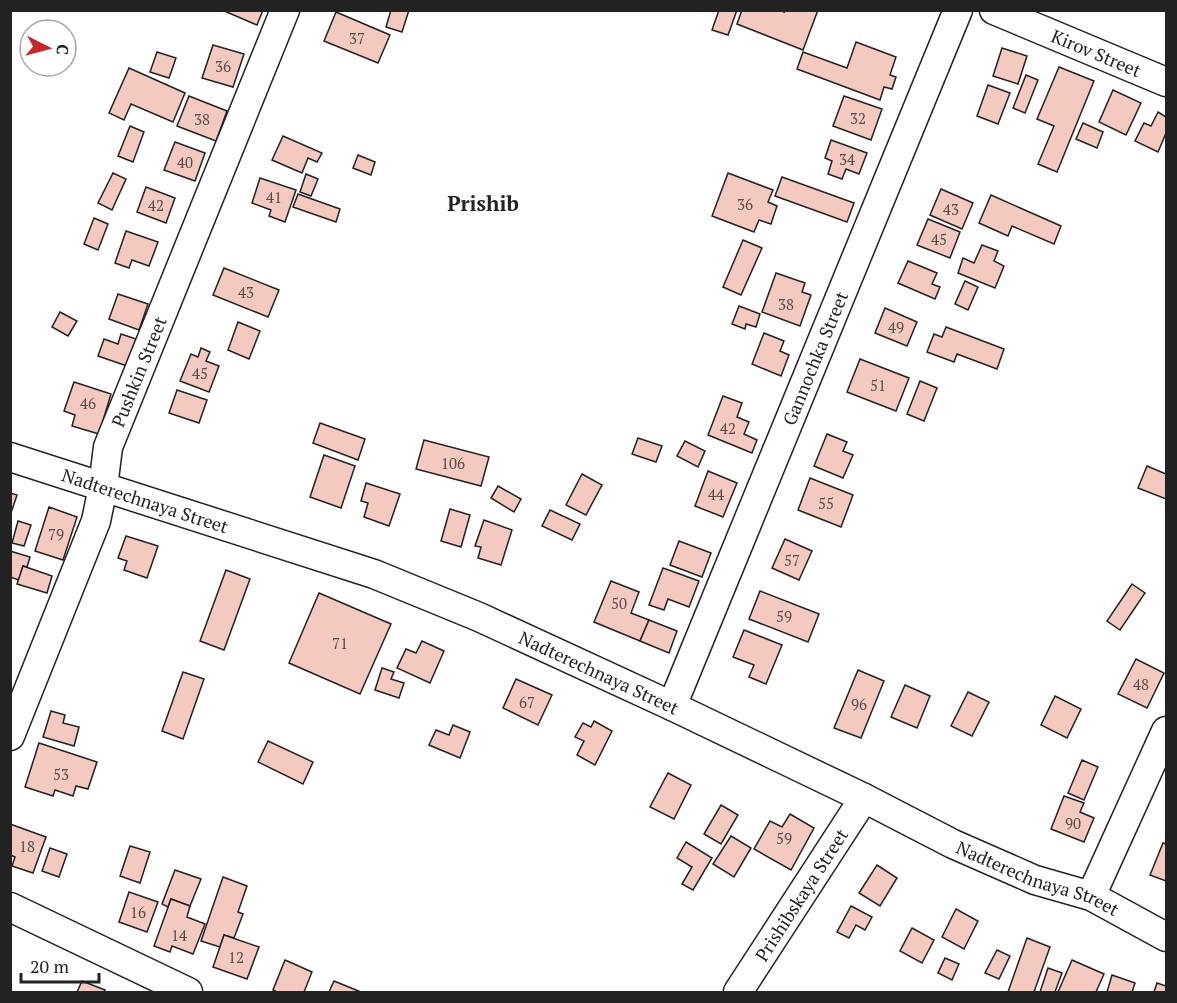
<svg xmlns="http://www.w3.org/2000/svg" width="1177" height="1003" font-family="'PT Serif',serif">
	<rect width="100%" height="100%" fill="#fff"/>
	<g fill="#f3c9c0" stroke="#222" stroke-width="1.5">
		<polygon points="222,10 263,10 257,25"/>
		<polygon points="391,10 409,10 402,32 386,27"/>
		<polygon points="719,10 737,10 728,35 712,30"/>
		<polygon points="742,10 780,10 784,12 784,10 818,10 803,50 737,24"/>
		<polygon points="336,12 390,35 378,63 324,41"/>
		<polygon points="856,42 896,57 890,75 896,77 892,89 884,87 880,100 797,69 803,52 847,68"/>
		<polygon points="213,45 244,54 233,87 202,78"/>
		<polygon points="1002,48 1027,56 1018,84 993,76"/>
		<polygon points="157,52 176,58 169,78 150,72"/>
		<polygon points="1059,67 1094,81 1057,172 1038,164 1054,126 1037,119"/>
		<polygon points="129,68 185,93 173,122 131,104 124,120 109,113"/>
		<polygon points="1026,75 1038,80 1025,113 1013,108"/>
		<polygon points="988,85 1010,93 998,124 977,116"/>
		<polygon points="1113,90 1141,103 1126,135 1099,122"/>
		<polygon points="189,96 227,111 216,141 177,126"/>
		<polygon points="844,96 882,109 871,140 833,126"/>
		<polygon points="1158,112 1166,117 1166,133 1158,152 1135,141 1144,123 1151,126"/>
		<polygon points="1083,123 1103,132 1097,148 1076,139"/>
		<polygon points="130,126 144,132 133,162 118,156"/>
		<polygon points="283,136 322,153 317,162 308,158 302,173 272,160"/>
		<polygon points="831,140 867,153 859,174 846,169 842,179 828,174 832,161 825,158"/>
		<polygon points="175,142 205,153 195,181 164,170"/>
		<polygon points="358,155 375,162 371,175 353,168"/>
		<polygon points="113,173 126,179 112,210 98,203"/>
		<polygon points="728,173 773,190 768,202 777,206 771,224 759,220 754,232 712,216"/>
		<polygon points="306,174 318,179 311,196 300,192"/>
		<polygon points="782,177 854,203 847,222 775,196"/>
		<polygon points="260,178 296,190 285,222 269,216 271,210 252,203"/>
		<polygon points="146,187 175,198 166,223 137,212"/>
		<polygon points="941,189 973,203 962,229 930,215"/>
		<polygon points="298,194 340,209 336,222 293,207"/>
		<polygon points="991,195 1061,226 1054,244 1012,226 1008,236 979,223"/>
		<polygon points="94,218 108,224 98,250 84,244"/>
		<polygon points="928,219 960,232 950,258 917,245"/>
		<polygon points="126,231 158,242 149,266 132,260 129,268 115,263"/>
		<polygon points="743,240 762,248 741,295 723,287"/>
		<polygon points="982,245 998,251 994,261 1004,266 995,288 958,273 963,258 974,263"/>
		<polygon points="908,261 937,273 932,284 940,287 935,299 898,283"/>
		<polygon points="224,268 279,290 268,317 213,295"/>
		<polygon points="776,273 805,283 802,292 811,295 800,326 762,312"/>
		<polygon points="965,281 978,287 968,310 955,304"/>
		<polygon points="118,294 148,304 139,330 109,319"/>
		<polygon points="739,306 760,314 756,327 746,324 745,329 732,324"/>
		<polygon points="885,308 917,322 907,346 875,333"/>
		<polygon points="60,312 77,321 68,336 52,327"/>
		<polygon points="238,322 260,331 249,359 228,350"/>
		<polygon points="946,327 1004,349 997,369 957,354 954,362 927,352 934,334 942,337"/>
		<polygon points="764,333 784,341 780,351 789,355 781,376 752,364"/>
		<polygon points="121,334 136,339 127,366 98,356 104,339 118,344"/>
		<polygon points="201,348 210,352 206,361 219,366 209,392 180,381 191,354 198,357"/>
		<polygon points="860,359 909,378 896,411 847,392"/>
		<polygon points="920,381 937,388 924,421 907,414"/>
		<polygon points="74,382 111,394 99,434 72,426 75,415 64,411"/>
		<polygon points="177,390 207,400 199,423 169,413"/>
		<polygon points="723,396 742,403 737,417 749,422 744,434 757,440 752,453 708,435"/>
		<polygon points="320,423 365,439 358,460 313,443"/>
		<polygon points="827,434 847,442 843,451 853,455 843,478 814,466"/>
		<polygon points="638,438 662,446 656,462 632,454"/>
		<polygon points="424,440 489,457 481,486 416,469"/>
		<polygon points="685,441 705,451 698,467 677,456"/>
		<polygon points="324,455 355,466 341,508 310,497"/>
		<polygon points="1147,466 1166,474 1166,499 1138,488"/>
		<polygon points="708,471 737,483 723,517 695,506"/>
		<polygon points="582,474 602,485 586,515 566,505"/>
		<polygon points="810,478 853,495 841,527 798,510"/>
		<polygon points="366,483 400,494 389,526 364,517 368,503 361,501"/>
		<polygon points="498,486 521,499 514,512 491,498"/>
		<polygon points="10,493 17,495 10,516"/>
		<polygon points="49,507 77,517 63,560 35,551"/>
		<polygon points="450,509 470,515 461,547 441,541"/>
		<polygon points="550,510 580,524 572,540 542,526"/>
		<polygon points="484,520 512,530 501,565 478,558 481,547 475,546"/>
		<polygon points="18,521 31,525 24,546 12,543"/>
		<polygon points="126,536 158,546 147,578 124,570 127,561 118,558"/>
		<polygon points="785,539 812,551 799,580 772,568"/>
		<polygon points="679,541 711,553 702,577 670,565"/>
		<polygon points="10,551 30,557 27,567 23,566 19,580 10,577"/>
		<polygon points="23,566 52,576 47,593 17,584"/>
		<polygon points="663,568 699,581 689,607 668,599 664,610 649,605"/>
		<polygon points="226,570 250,579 224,650 200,641"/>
		<polygon points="611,581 639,592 631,613 649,620 640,641 594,622"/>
		<polygon points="1132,584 1145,593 1120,630 1107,621"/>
		<polygon points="760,591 819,614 808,642 749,619"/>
		<polygon points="319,593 391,624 360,694 289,663"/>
		<polygon points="649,620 677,631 669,653 640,641"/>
		<polygon points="744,630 782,645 766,684 749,677 754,665 733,657"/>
		<polygon points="422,641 444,651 430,683 397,668 406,649 416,653"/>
		<polygon points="1136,659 1164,673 1147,708 1118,694"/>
		<polygon points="382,668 394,672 391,679 404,683 399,698 375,690"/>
		<polygon points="858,670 884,681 861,738 834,728"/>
		<polygon points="183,672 204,679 183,739 162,731"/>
		<polygon points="516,679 552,695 538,725 503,708"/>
		<polygon points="905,685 930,696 917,728 891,717"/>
		<polygon points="968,692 989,702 972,736 951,726"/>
		<polygon points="1055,696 1081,709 1067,738 1041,725"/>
		<polygon points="51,711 65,715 63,723 79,727 74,746 43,737"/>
		<polygon points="594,721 612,731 595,765 577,755 584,741 575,737 583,723 591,727"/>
		<polygon points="453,725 470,732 460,758 429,745 436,730 449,735"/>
		<polygon points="268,741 313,762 303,784 258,762"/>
		<polygon points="39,743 97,762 88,789 76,786 73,796 55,790 53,796 25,787"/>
		<polygon points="1082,760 1098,767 1084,800 1068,793"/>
		<polygon points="668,773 691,785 674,819 650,807"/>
		<polygon points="1064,796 1084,803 1080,812 1094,818 1084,842 1051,829"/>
		<polygon points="721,805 738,815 721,844 704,834"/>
		<polygon points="790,814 814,828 791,870 754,849 770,821 782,827"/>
		<polygon points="10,824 46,837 33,873 12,866 15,857 10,855"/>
		<polygon points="731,836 751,848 734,877 713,864"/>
		<polygon points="686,842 712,858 693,890 682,884 692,867 677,858"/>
		<polygon points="1163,843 1166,844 1166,881 1150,875"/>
		<polygon points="130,846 150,852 140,883 120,876"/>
		<polygon points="50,848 67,854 59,877 42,871"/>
		<polygon points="877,865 897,878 880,906 859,893"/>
		<polygon points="175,870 201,879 190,906 171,899 168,907 162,904"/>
		<polygon points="223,877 247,886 238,912 243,914 234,938 224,935 220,947 201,941"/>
		<polygon points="129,892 158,902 147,932 119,922"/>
		<polygon points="171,899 190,906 187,917 205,924 193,954 172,946 170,952 154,946"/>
		<polygon points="851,906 872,917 865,930 856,925 849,938 837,932"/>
		<polygon points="956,909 978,921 964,949 942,937"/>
		<polygon points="912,928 934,940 922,963 900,951"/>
		<polygon points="224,935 259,947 247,979 213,967"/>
		<polygon points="1027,938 1050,947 1034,992 1008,992"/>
		<polygon points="997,950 1010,956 999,979 985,973"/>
		<polygon points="945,958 959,964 952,980 938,973"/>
		<polygon points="285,960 312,972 304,992 277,992 273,990"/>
		<polygon points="1072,960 1104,974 1096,992 1058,992"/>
		<polygon points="1048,968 1062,973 1055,992 1040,992"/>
		<polygon points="1112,975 1135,983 1132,992 1107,992"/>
		<polygon points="82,981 105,990 104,992 77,992"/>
		<polygon points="334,981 361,992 329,992"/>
		<polygon points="1157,983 1166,986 1166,992 1154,992"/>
	</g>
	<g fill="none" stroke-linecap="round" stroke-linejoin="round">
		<defs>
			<g id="minor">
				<path id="s1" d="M 994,10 L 1166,82"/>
				<path id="s2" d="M 10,457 L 374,574 L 479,617 L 672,706 L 864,798 L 953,844 L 1035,880 L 1091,896 L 1166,937"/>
				<path id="s3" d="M 672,706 L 958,10"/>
				<path id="s4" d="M 10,736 L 96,521 L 103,487 L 108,447 L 285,10"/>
				<polyline points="1091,896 1166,731"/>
				<polyline points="10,907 188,992"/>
				<path id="s5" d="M 738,992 L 864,798"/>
			</g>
		</defs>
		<use href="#minor" stroke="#222" stroke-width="31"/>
		<use href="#minor" stroke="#fff" stroke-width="28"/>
	</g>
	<g text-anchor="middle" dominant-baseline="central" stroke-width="4.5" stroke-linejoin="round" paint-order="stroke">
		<g font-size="15" fill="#564c4a">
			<text x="357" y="38">37</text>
			<text x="223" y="66">36</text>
			<text x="858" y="118">32</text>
			<text x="202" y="119">38</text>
			<text x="847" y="159">34</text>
			<text x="185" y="162">40</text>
			<text x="274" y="197">41</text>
			<text x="745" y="204">36</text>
			<text x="156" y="205">42</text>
			<text x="951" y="209">43</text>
			<text x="939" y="239">45</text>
			<text x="246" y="292">43</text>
			<text x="786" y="304">38</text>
			<text x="896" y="327">49</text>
			<text x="200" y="373">45</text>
			<text x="878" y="385">51</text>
			<text x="88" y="403">46</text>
			<text x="728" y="428">42</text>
			<text x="453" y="463">106</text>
			<text x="716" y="494">44</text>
			<text x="826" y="503">55</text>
			<text x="56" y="534">79</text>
			<text x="792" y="560">57</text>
			<text x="619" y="603">50</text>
			<text x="784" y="616">59</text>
			<text x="340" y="643">71</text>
			<text x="1141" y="684">48</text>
			<text x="527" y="702">67</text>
			<text x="859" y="704">96</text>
			<text x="61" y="774">53</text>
			<text x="1073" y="823">90</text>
			<text x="784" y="838">59</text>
			<text x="27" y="846">18</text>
			<text x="138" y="912">16</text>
			<text x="179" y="935">14</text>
			<text x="236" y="957">12</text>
		</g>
		<g font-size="18" fill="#222" stroke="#fff">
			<text stroke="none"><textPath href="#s1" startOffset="111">Kirov Street</textPath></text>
			<text stroke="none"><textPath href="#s3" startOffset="376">Gannochka Street</textPath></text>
			<text stroke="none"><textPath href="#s4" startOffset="388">Pushkin Street</textPath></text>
			<text stroke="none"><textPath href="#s2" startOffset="142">Nadterechnaya Street</textPath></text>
			<text stroke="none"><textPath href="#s2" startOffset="628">Nadterechnaya Street</textPath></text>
			<text stroke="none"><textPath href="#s2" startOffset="1113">Nadterechnaya Street</textPath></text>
			<text stroke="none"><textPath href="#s5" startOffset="116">Prishibskaya Street</textPath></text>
		</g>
		<g font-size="21" font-weight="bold" fill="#222" stroke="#fff">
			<text x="483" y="203">Prishib</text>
		</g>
	</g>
	<rect width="1177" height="1003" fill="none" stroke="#222222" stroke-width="24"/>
	<g transform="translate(48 48) rotate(96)"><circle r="28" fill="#ffffff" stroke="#a7a7a7" stroke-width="1.5"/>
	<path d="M0-4.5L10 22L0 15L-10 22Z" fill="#c62828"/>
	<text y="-9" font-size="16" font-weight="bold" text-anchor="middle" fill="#222222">С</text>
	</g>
	<path d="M21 973v9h78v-9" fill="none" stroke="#222222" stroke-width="3"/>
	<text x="30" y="973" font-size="18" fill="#222222" stroke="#ffffff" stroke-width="4.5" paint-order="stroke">20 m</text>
</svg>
